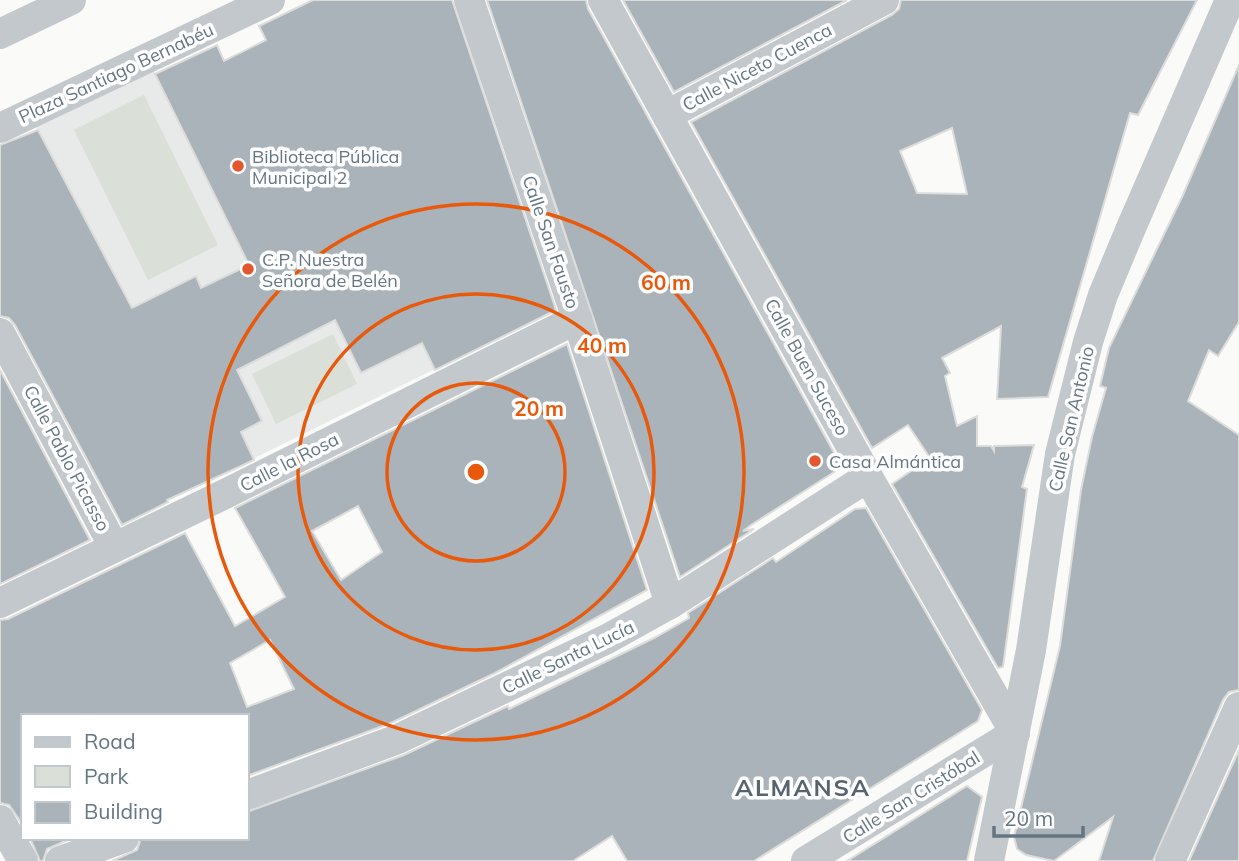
<svg xmlns="http://www.w3.org/2000/svg" width="1239" height="861" font-family="Mulish,sans-serif">
	<rect width="100%" height="100%" fill="#fafaf8"/>
	<polygon fill="#e8e9e9" points="153,69 234,234 245,230 417,333 435,369 220,475 35,125"/>
	<g fill="#dadfd7">
		<polygon points="144,95 218,245 148,280 74,130"/>
		<polygon points="333,334 357,384 276,424 252,374"/>
	</g>
	<g fill="#aab3b9" stroke="#dcdcda" stroke-width="2" fill-rule="evenodd">
		<polygon points="313,0 452,0 556,310 435,370 422,343 361,373 335,320 237,370 262,421 241,432 254,460 167,500 168,502 122,525 15,325 9,318 0,316 0,145 38,130 132,308 196,276 201,288 249,265 155,74 217,45 224,61 266,40 259,26"/>
		<polygon points="487,0 586,0 588,9 842,467 751,525 743,531 754,529 680,577"/>
		<polygon points="623,0 847,0 674,92"/>
		<path d="M 901,0 L 1197,0 L 1138,115 L 1130,113 L 1048,397 L 997,399 L 1001,326 L 942,358 L 950,373 L 945,376 L 957,426 L 977,416 L 977,446 L 991,446 L 994,451 L 994,446 L 1034,445 L 1022,487 L 1027,489 L 1003,667 L 998,668 L 892,484 L 930,458 L 908,425 L 872,448 L 691,122 L 892,15 L 899,9 ZM 952,128 L 967,194 L 917,193 L 900,151 Z"/>
		<polygon points="1239,65 1239,322 1218,356 1209,350 1188,401 1239,435 1239,690 1229,692 1223,700 1153,861 1099,861 1113,817 1054,861 1026,855 1017,849 1014,837 1060,646 1081,490 1092,437 1106,388 1100,386 1109,348 1183,195"/>
		<path d="M 567,344 L 647,590 L 495,673 L 391,723 L 247,776 L 247,716 L 23,716 L 23,825 L 9,805 L 0,803 L 0,620 L 8,619 L 185,533 L 235,626 L 285,597 L 235,508 ZM 358,506 L 382,552 L 341,580 L 312,531 ZM 270,640 L 294,689 L 247,707 L 230,663 Z"/>
		<polygon points="0,370 90,540 0,584"/>
		<polygon points="866,508 982,710 978,721 754,861 627,861 612,836 573,861 112,861 137,850 141,838 247,838 247,812 404,755 508,706 509,709 656,637 689,618 688,613 773,558 776,562 855,509"/>
		<polygon points="1239,750 1239,861 1189,861"/>
		<polygon points="967,786 982,797 967,861 847,861"/>
		<polygon points="30,838 72,838 47,849 43,861 40,861"/>
	</g>
	<g fill="none" stroke-linecap="round" stroke-linejoin="round">
		<g stroke="#c3c8cc" stroke-width="30">
			<polyline points="469,0 577,319 670,604"/>
			<polyline points="603,0 868,477 1015,733"/>
			<polyline points="0,34 71,0"/>
			<polyline points="667,115 884,0"/>
			<polyline points="0,128 270,0"/>
			<polyline points="0,333 114,547"/>
			<polyline points="0,603 225,494 577,319"/>
			<polyline points="247,795 398,739 607,639 670,604 868,477"/>
			<polyline points="0,820 23,861"/>
			<polyline points="60,861 124,838"/>
			<polyline points="806,861 1015,733"/>
			<polyline points="989,861 1031,650 1060,454 1088,342 1103,295 1131,228 1230,0"/>
			<polyline points="1170,861 1239,707"/>
		</g>
	</g>
	<g fill="none" stroke="#e8590c" stroke-width="3.5">
		<circle cx="476" cy="472" r="89"/>
		<circle cx="476" cy="472" r="178"/>
		<circle cx="476" cy="472" r="268"/>
	</g>
	<g fill="#e4572e" stroke="#fff" stroke-width="2.5">
		<circle cx="238" cy="166" r="7"/>
		<circle cx="248" cy="269" r="7"/>
		<circle cx="815" cy="461" r="7"/>
	</g>
	<g text-anchor="middle" dominant-baseline="central" stroke-width="7" stroke-linejoin="round" paint-order="stroke">
		<g font-size="18" fill="#657683" stroke="#fff">
			<text transform="translate(757 67) rotate(-28)">Calle Niceto Cuenca</text>
			<text transform="translate(116 73) rotate(-25)">Plaza Santiago Bernabéu</text>
			<text transform="translate(551 242) rotate(71)">Calle San Fausto</text>
			<text transform="translate(807 367) rotate(61)">Calle Buen Suceso</text>
			<text transform="translate(1071 419) rotate(-77)">Calle San Antonio</text>
			<text transform="translate(67 458) rotate(62)">Calle Pablo Picasso</text>
			<text transform="translate(289 462) rotate(-27)">Calle la Rosa</text>
			<text transform="translate(568 657) rotate(-26)">Calle Santa Lucía</text>
			<text transform="translate(911 797) rotate(-32)">Calle San Cristóbal</text>
		</g>
		<g font-size="18" fill="#657683" stroke="#fff" text-anchor="start">
			<text x="252" y="156">Biblioteca Pública<tspan x="252" dy="21">Municipal 2</tspan></text>
			<text x="262" y="259">C.P. Nuestra<tspan x="262" dy="21">Señora de Belén</tspan></text>
			<text x="829" y="461">Casa Almántica</text>
		</g>
		<g font-size="24" font-weight="bold" letter-spacing="2" fill="#57646e" stroke="#fff">
			<text x="803" y="787">ALMANSA</text>
		</g>
	</g>
	<circle cx="476" cy="472" r="10" fill="#e8590c" stroke="#fff" stroke-width="3.5"/>
	<g font-size="21" text-anchor="middle" font-weight="bold" fill="#e8590c" stroke="#fff" stroke-width="7" stroke-linejoin="round" paint-order="stroke">
		<text x="666" y="290">60 m</text>
		<text x="602" y="353">40 m</text>
		<text x="539" y="416">20 m</text>
	</g>
	<rect x="21" y="714" width="228" height="126" fill="#ffffff" stroke="#c1c8cd" stroke-width="2"/>
	<rect x="35" y="737" width="35" height="10" fill="#c3c8cc" stroke="#c1c8cd" stroke-width="2"/>
	<text x="84" y="749" font-size="21" fill="#657683">Road</text>
	<rect x="35" y="766" width="35" height="21" fill="#dadfd7" stroke="#c1c8cd" stroke-width="2"/>
	<text x="84" y="784" font-size="21" fill="#657683">Park</text>
	<rect x="35" y="802" width="35" height="21" fill="#aab3b9" stroke="#c1c8cd" stroke-width="2"/>
	<text x="84" y="819" font-size="21" fill="#657683">Building</text>
	<path d="M994 826v10h89v-10" fill="none" stroke="#657683" stroke-width="3.5"/>
	<text x="1004" y="826" font-size="21" fill="#657683" stroke="#ffffff" stroke-width="5" paint-order="stroke">20 m</text>
</svg>
